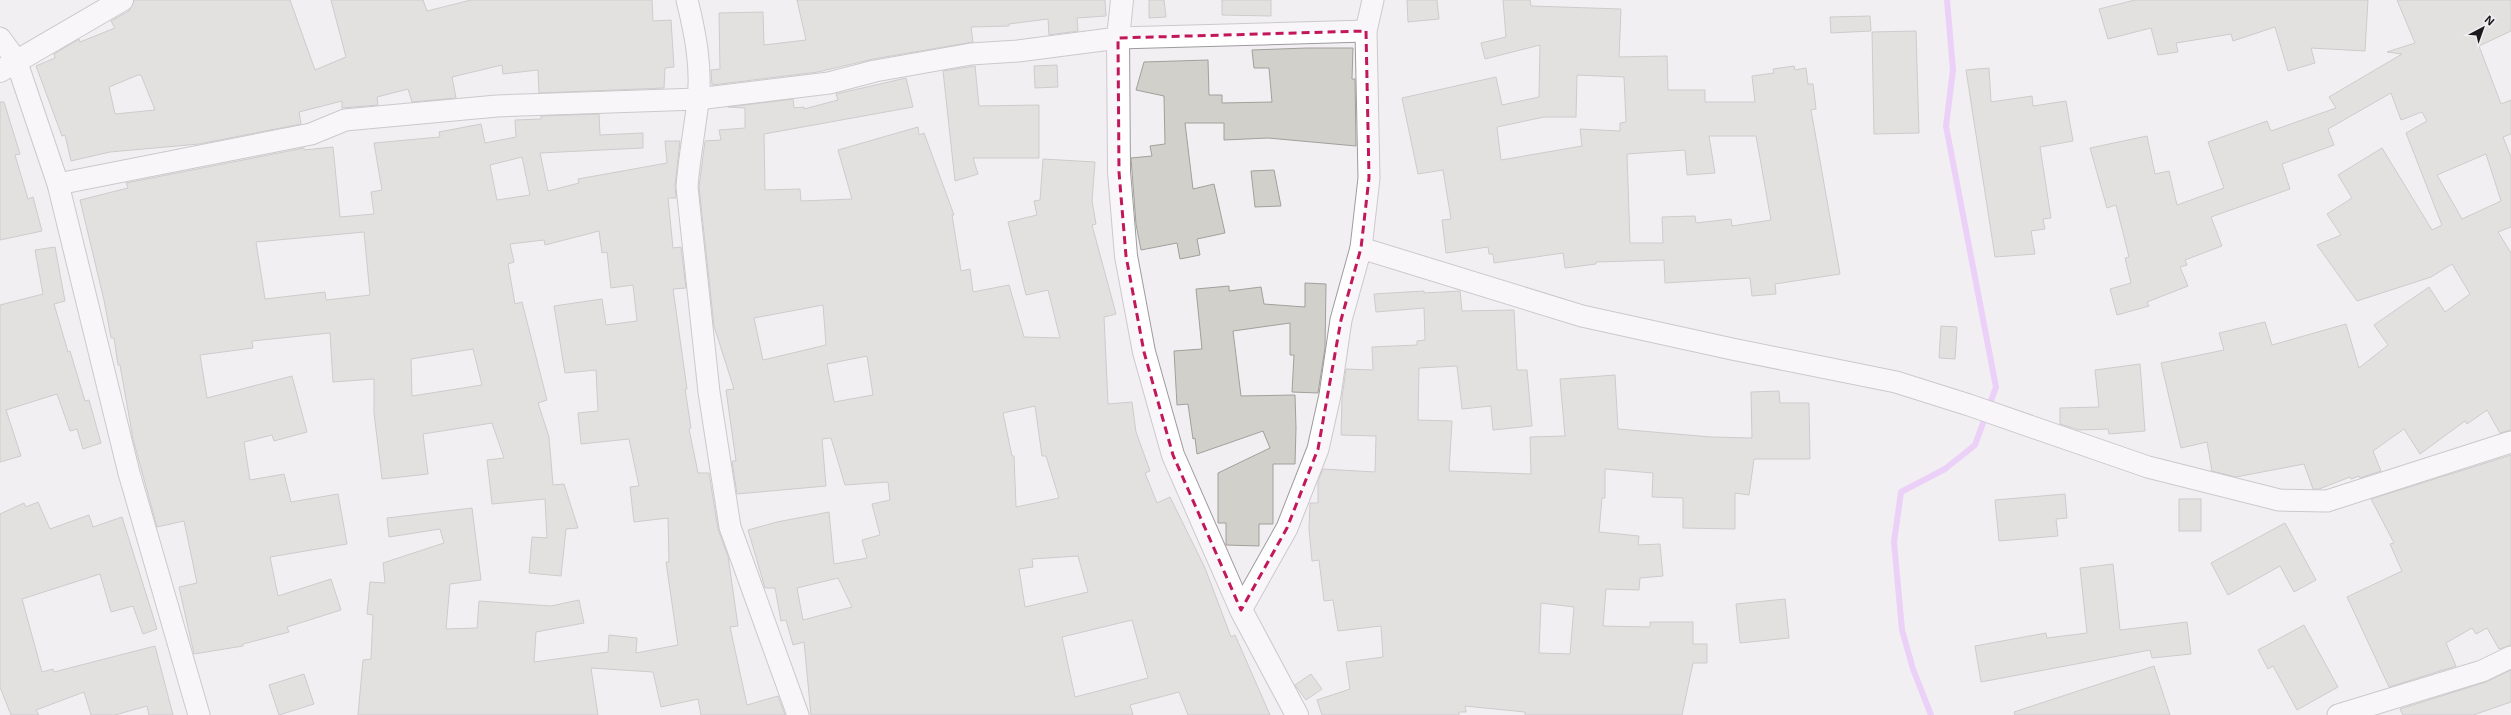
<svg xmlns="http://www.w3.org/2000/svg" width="2511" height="715" font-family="Inter,sans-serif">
	<rect width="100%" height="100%" fill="#f2eff3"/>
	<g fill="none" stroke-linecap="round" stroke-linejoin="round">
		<polyline stroke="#e3aafe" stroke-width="6" points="1931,715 1913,669 1902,630 1894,542 1901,492 1945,469 1975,445 1996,387 1946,126 1953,70 1947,0"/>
	</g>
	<g fill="#d1d0cb" stroke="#a1a09b" fill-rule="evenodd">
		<path d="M 134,0 L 290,0 L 315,70 L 346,57 L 331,0 L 423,0 L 427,11 L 471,0 L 652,0 L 653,21 L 671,20 L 674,67 L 665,68 L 664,88 L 539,93 L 538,70 L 503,74 L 502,65 L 452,77 L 456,98 L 412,102 L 408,89 L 377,97 L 378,105 L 342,108 L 342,101 L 299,112 L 301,124 L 199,144 L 110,152 L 71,161 L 65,135 L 62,136 L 36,66 L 55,58 L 54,54 L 79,39 L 80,42 L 115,28 L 111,21 L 129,11 ZM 138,75 L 141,75 L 155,110 L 115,114 L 109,87 Z"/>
		<polygon points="797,0 1105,0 1106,16 1077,18 1078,31 1049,35 1048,19 1009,24 1009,26 971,27 973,42 873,59 818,72 712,85 711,70 720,69 719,13 763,12 764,45 806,40"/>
		<polygon points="1149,0 1164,0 1166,17 1149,18"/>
		<polygon points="1222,0 1271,0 1271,16 1222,15"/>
		<polygon points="1407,0 1437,0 1439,19 1408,22"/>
		<path d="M 1503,0 L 1530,0 L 1531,6 L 1621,9 L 1619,57 L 1667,56 L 1668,90 L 1705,90 L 1705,102 L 1755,102 L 1752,76 L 1774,73 L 1773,69 L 1794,66 L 1795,70 L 1806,68 L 1808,84 L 1813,84 L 1816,109 L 1811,110 L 1840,274 L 1775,284 L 1776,294 L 1752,296 L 1750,278 L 1665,283 L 1664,260 L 1596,262 L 1596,264 L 1565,268 L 1563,253 L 1494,263 L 1493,254 L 1489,254 L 1488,247 L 1446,253 L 1442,220 L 1451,219 L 1443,170 L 1418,174 L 1402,98 L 1496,77 L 1502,105 L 1539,97 L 1540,45 L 1485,59 L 1481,43 L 1506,37 ZM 1577,75 L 1624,77 L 1626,122 L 1620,123 L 1620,131 L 1580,129 L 1582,146 L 1501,160 L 1497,127 L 1544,117 L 1576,117 ZM 1709,136 L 1756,136 L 1771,220 L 1732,226 L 1731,219 L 1696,223 L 1695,216 L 1662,217 L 1663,243 L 1630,243 L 1627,154 L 1685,150 L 1687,175 L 1715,173 Z"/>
		<polygon points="2135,0 2368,0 2365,51 2311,48 2315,63 2288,71 2275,27 2233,41 2231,34 2176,43 2178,52 2158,55 2151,28 2108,39 2099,9"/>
		<path d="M 2397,0 L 2511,0 L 2511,31 L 2479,46 L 2501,104 L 2511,100 L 2511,134 L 2503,137 L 2511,157 L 2511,227 L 2498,232 L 2511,253 L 2511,430 L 2500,433 L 2487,410 L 2467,424 L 2465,421 L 2420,454 L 2404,429 L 2373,451 L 2381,471 L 2360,478 L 2359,476 L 2351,479 L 2350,477 L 2319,489 L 2313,489 L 2304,464 L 2236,477 L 2212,471 L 2207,442 L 2181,448 L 2161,363 L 2224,350 L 2219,333 L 2265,322 L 2272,345 L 2346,324 L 2359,368 L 2388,345 L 2374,325 L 2429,287 L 2445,312 L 2470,294 L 2452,264 L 2431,277 L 2357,301 L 2317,245 L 2341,235 L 2327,214 L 2352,198 L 2338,175 L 2382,148 L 2432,230 L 2442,225 L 2406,133 L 2427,121 L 2422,112 L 2401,120 L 2391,93 L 2328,129 L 2334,145 L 2282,164 L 2290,189 L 2211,217 L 2222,246 L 2185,260 L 2187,265 L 2180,267 L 2188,286 L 2147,302 L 2149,306 L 2117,315 L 2110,289 L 2131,283 L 2125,258 L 2129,257 L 2116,205 L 2107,208 L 2090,148 L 2147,136 L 2155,174 L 2169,171 L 2177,205 L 2224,188 L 2208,142 L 2267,121 L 2271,131 L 2336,108 L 2329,97 L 2402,54 L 2387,52 L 2415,43 ZM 2486,154 L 2501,201 L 2462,219 L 2437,175 Z"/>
		<polygon points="1870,16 1871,31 1831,33 1830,17"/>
		<polygon points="1916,31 1919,133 1874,134 1872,32"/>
		<polygon points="1307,48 1353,48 1352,79 1355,79 1356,146 1268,138 1224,140 1224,123 1185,123 1193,189 1214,184 1225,233 1197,239 1200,255 1180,259 1177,243 1141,250 1136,224 1131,158 1152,156 1150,146 1165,144 1164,96 1136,90 1144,62 1208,60 1209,95 1222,95 1222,103 1272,102 1269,68 1254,68 1252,50"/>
		<polygon points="1057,65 1058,87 1035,88 1034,66"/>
		<polygon points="975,66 979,106 1039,105 1039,158 973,158 978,174 955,181 943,71"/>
		<polygon points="1989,68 1991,102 2032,96 2033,106 2066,101 2073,141 2040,147 2051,218 2043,219 2045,229 2031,231 2035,254 1995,257 1966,70"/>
		<path d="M 906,78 L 913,107 L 764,134 L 765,190 L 800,189 L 801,201 L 852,199 L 838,150 L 918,127 L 919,135 L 924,133 L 954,215 L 952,215 L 961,271 L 970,269 L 973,292 L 1009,285 L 1024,337 L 1060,338 L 1048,290 L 1026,295 L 1008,222 L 1037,215 L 1034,201 L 1040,200 L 1043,159 L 1095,162 L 1092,201 L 1096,224 L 1092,225 L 1116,314 L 1104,317 L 1108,404 L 1132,402 L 1136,432 L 1150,471 L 1145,473 L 1157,503 L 1170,497 L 1205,568 L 1231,637 L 1235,635 L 1270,715 L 1188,715 L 1179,692 L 1130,705 L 1133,715 L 811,715 L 804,642 L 793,645 L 786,620 L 781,621 L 775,588 L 765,588 L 748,530 L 777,522 L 829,512 L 834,564 L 867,558 L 862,540 L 880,535 L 872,504 L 890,500 L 888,482 L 845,485 L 831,438 L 822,439 L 826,486 L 737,494 L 732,461 L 736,461 L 726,390 L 734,389 L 714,326 L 699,187 L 705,141 L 721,140 L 719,130 L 745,128 L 745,108 L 728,107 L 793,99 L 794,108 L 804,107 L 804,109 L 838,100 L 836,94 ZM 823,305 L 826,345 L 763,360 L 754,318 ZM 867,356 L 873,395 L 834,402 L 827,364 ZM 1035,406 L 1042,456 L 1046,456 L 1059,498 L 1016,507 L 1014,456 L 1012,456 L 1003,413 ZM 1078,556 L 1088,592 L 1025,607 L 1019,569 L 1033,567 L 1032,559 ZM 838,578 L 852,607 L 803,620 L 797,588 ZM 1132,620 L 1148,678 L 1075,697 L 1062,637 Z"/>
		<polygon points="0,102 4,102 20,154 15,155 28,199 33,197 42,231 0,240"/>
		<path d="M 599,114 L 600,135 L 643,133 L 643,148 L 540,153 L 548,191 L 579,183 L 578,179 L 667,163 L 665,141 L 680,141 L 675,186 L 676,198 L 668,198 L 673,248 L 681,247 L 686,288 L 673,289 L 687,389 L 685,389 L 691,428 L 689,429 L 698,473 L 709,473 L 718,529 L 728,556 L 738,626 L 730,627 L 747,705 L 778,696 L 785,715 L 701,715 L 698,699 L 661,707 L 653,672 L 591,668 L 598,715 L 358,715 L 363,660 L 371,659 L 373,615 L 367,614 L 370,582 L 385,583 L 383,563 L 444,543 L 440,529 L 389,537 L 387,518 L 472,508 L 481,580 L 450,584 L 446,629 L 477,628 L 479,601 L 551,606 L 579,600 L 584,623 L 536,632 L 534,662 L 608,652 L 609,635 L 637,638 L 636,653 L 678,645 L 666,562 L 669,562 L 668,518 L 634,522 L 630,487 L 639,486 L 629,439 L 581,444 L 578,413 L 598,411 L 596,370 L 565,373 L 554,306 L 602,299 L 606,325 L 637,321 L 633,285 L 611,288 L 607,252 L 602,253 L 599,231 L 545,245 L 544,240 L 510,244 L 514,262 L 508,264 L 515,304 L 522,302 L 547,400 L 538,403 L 549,437 L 553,485 L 564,484 L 578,528 L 566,529 L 561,576 L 529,573 L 532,537 L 547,538 L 545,499 L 492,504 L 487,460 L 504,458 L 492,423 L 423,434 L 428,474 L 382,479 L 374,413 L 374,379 L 333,382 L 330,333 L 252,341 L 253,348 L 200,355 L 207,398 L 292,376 L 307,432 L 274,441 L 272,435 L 244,442 L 250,480 L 284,474 L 291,502 L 338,494 L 347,544 L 270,557 L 278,596 L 331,579 L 341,610 L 287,627 L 289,632 L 243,644 L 243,646 L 194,654 L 179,587 L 197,583 L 184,521 L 157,527 L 133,439 L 120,365 L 118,365 L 114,338 L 111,338 L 104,300 L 80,200 L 128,188 L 126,183 L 304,148 L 304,150 L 333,147 L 340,217 L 374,214 L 371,192 L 382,190 L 374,143 L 440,137 L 439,132 L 481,124 L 485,143 L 516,137 L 515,120 L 541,119 L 541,116 ZM 522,157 L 530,195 L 497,200 L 490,165 ZM 364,232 L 370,295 L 326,300 L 325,292 L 265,299 L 256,242 ZM 473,349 L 482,385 L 412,396 L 411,359 Z"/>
		<polygon points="1274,170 1281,206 1255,207 1251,171"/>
		<polygon points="55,247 65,301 54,304 68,352 70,351 85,401 89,400 101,443 83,449 77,429 70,431 57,394 6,410 21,456 0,462 0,305 43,294 35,250"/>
		<polygon points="1305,283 1326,284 1325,348 1318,393 1292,392 1294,355 1290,355 1290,323 1233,331 1241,396 1295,395 1296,428 1295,464 1273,464 1273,524 1259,524 1259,546 1226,545 1226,523 1218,523 1218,473 1270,448 1263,431 1197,454 1195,438 1193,439 1188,404 1177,405 1174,351 1202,349 1196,289 1229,286 1229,291 1261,287 1264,304 1305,307"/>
		<path d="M 1424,291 L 1424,293 L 1460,291 L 1462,311 L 1514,310 L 1517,370 L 1527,370 L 1532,426 L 1493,430 L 1491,406 L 1462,409 L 1457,366 L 1419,368 L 1418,420 L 1452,421 L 1449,471 L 1531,474 L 1530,437 L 1565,436 L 1560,379 L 1615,375 L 1618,429 L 1711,437 L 1752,438 L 1751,392 L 1779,391 L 1780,403 L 1809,403 L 1810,459 L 1754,459 L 1749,495 L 1735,493 L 1735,529 L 1683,528 L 1683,498 L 1652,497 L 1653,473 L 1605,469 L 1605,498 L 1602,498 L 1599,532 L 1639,536 L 1638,545 L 1660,544 L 1663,576 L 1640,578 L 1639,590 L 1606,589 L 1603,626 L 1650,627 L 1650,622 L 1693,622 L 1693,644 L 1707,644 L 1707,663 L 1693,663 L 1682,715 L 1525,715 L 1525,712 L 1465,706 L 1466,712 L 1459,712 L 1459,715 L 1322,715 L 1317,700 L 1350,689 L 1346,662 L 1383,657 L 1381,626 L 1338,631 L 1333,600 L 1324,601 L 1319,560 L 1312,561 L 1309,529 L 1310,503 L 1318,503 L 1318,481 L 1323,469 L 1375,472 L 1376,436 L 1341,435 L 1342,398 L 1346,369 L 1373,370 L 1372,347 L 1417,345 L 1417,341 L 1425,340 L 1424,308 L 1376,312 L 1374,294 ZM 1541,603 L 1574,607 L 1570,654 L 1539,653 Z"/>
		<polygon points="1941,326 1957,327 1955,359 1939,358"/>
		<polygon points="2140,364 2145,431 2109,434 2108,429 2079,430 2060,424 2060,408 2099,407 2095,370"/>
		<polygon points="2511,455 2511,645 2499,649 2487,628 2476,634 2472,628 2446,643 2456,666 2389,687 2347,597 2402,571 2390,544 2394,543 2371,499"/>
		<polygon points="2065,494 2067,518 2056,519 2058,536 1999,541 1995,500"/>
		<rect x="2179" y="499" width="22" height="32"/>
		<polygon points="38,502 50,529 89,515 93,527 122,517 157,629 143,634 133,606 111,612 100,574 22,599 42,672 53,669 54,672 155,646 173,715 149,715 147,706 115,715 91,715 84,692 36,710 39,715 11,715 0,687 0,514 24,503 26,507"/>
		<polygon points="2285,523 2316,580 2294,592 2280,566 2228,595 2211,563"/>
		<polygon points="2113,564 2120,630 2187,622 2191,654 2152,658 2150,650 1981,682 1975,646 2046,633 2047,638 2087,633 2080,568"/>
		<polygon points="1785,599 1789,638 1740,643 1736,604"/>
		<polygon points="2304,625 2338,687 2297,710 2273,666 2268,669 2258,650"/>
		<polygon points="2154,666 2170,715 2015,715 2014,712"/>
		<polygon points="2511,670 2511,702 2473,715 2403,715 2400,709 2486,682"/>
		<polygon points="304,674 314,704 279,715 269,685"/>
		<polygon points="1311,674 1322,689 1306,700 1295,685"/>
	</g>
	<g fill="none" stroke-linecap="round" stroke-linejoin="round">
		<defs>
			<g id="street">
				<path d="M 687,0 C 695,32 702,67 698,100 C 695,129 689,158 687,187 L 709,392 L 730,527 L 798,715"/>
				<polyline points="0,38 16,60 58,184 129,473 199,715"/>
				<polyline points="58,184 311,134 345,120 497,106 698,99 829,83 875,71 971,54 1018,51 1118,38 1366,31"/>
				<polyline points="1361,248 1582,316 1732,349 1896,382 1969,405 2148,467 2279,500 2327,501 2511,442"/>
				<polyline points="1241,610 1287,528 1318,449 1330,395 1341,320 1361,248 1369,178 1366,31 1373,0"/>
				<polyline points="2338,715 2482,671 2511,657"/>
			</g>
			<g id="secondary">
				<polyline points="1122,0 1118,38 1119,172 1126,256 1144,352 1173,455 1241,610 1297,715"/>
				<polyline points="0,71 122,0"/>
			</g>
		</defs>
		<use href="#street" stroke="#9e9b9f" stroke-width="23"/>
		<use href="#secondary" stroke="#9e9b9f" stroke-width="24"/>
		<use href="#street" stroke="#fff" stroke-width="21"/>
		<use href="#secondary" stroke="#fff" stroke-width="22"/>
	</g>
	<path d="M0 0H2511V715H0ZM 1366,31 L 1369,178 L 1361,248 L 1341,320 L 1318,449 L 1287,528 L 1241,610 L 1173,455 L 1144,352 L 1126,256 L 1119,172 L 1118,38 Z" fill="#f2eff3" fill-opacity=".55" fill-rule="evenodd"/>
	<path fill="none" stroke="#c2185b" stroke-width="3" stroke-dasharray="8 5" stroke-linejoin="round" d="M 1366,31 L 1369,178 L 1361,248 L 1341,320 L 1318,449 L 1287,528 L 1241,610 L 1173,455 L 1144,352 L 1126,256 L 1119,172 L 1118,38 Z"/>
	<g transform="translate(2483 28) rotate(41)" stroke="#f2eff3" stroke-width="3" paint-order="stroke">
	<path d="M0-3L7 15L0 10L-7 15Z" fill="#1c1a1c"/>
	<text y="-6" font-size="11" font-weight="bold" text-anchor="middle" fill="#1c1a1c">N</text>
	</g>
</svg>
